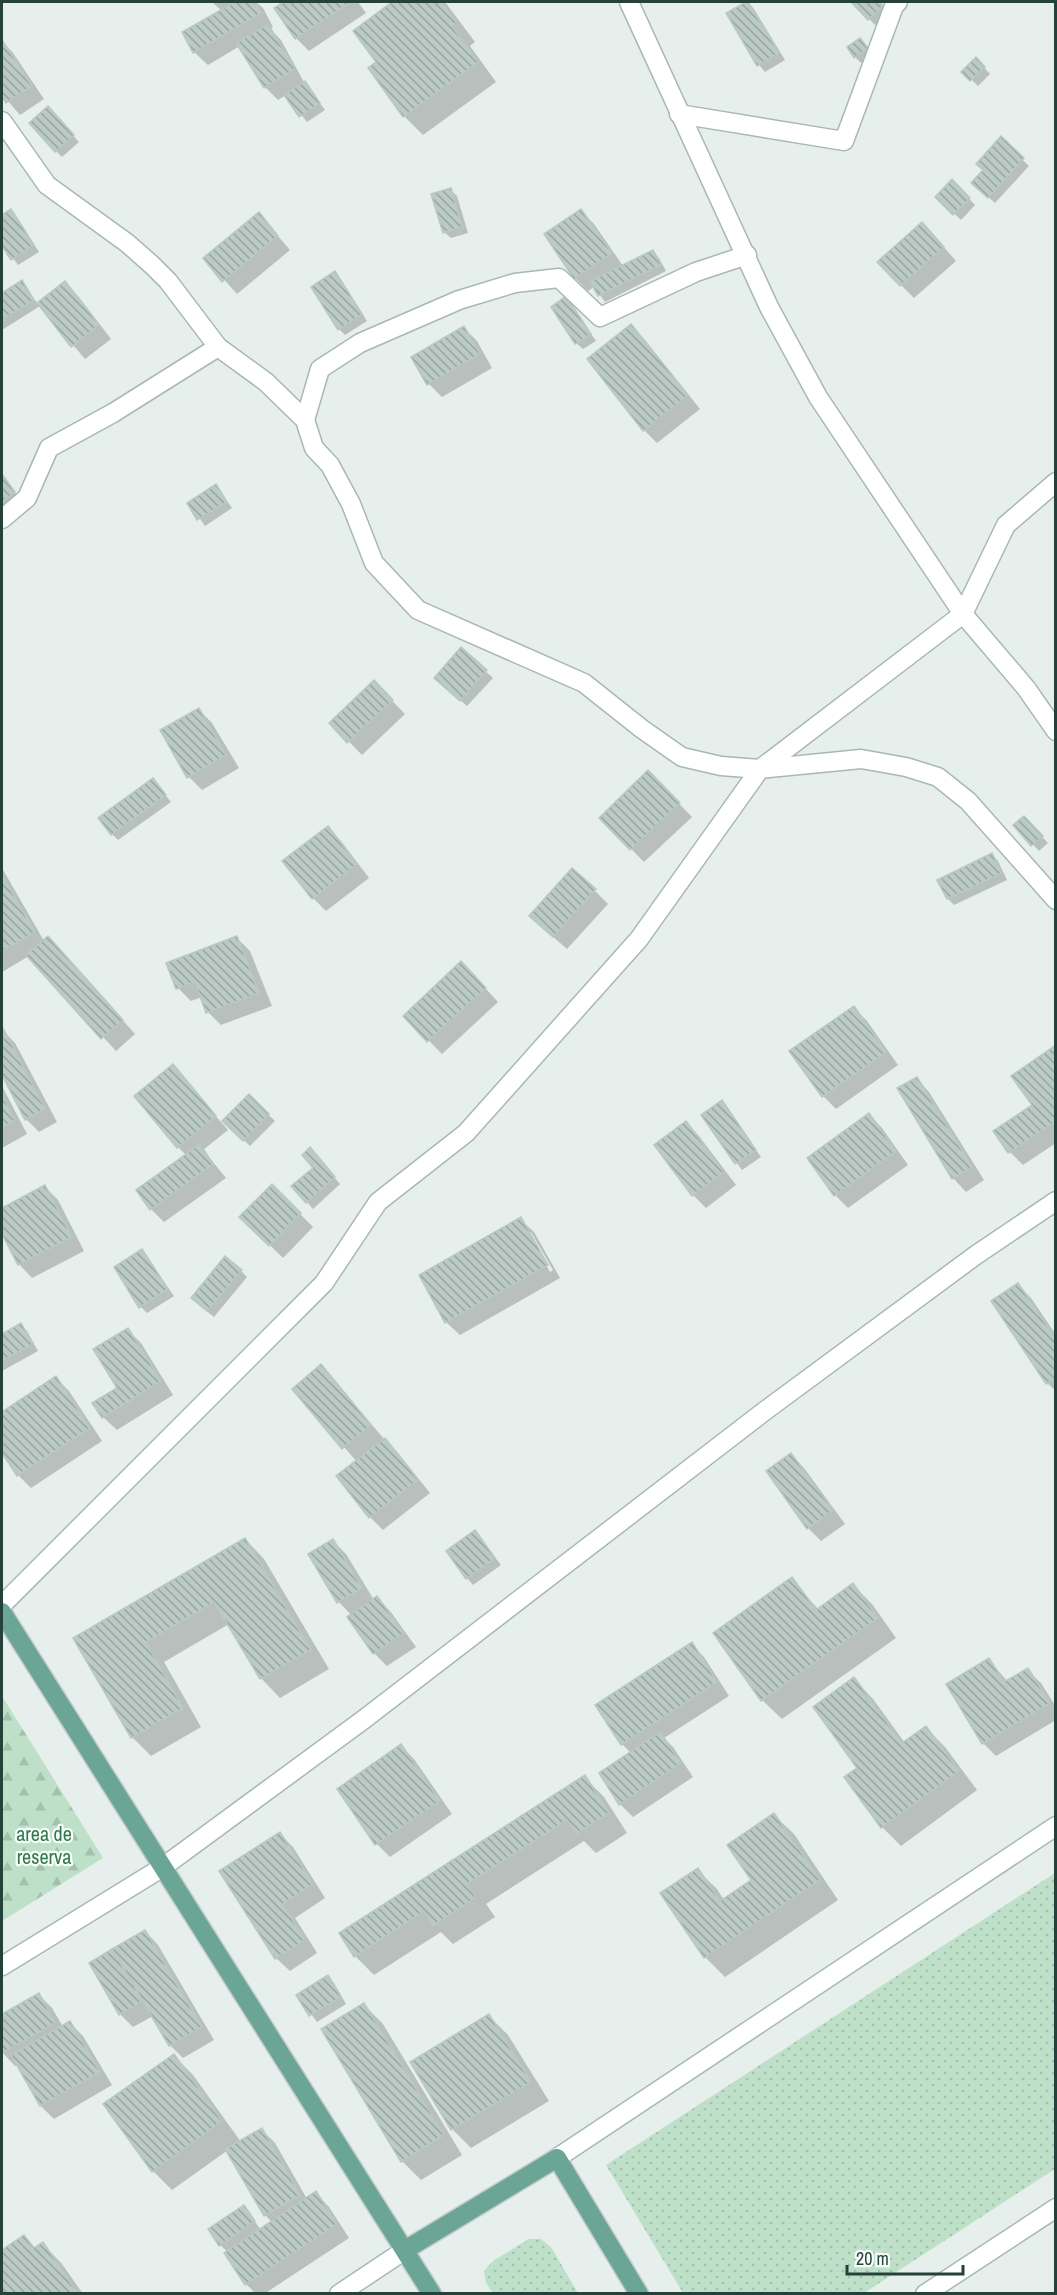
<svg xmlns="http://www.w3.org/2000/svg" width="1057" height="2295" font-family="'Archivo Narrow',sans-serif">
	<defs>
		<pattern id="green-dots" width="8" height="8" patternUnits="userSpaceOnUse" patternTransform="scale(1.5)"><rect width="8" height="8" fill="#bfe0c8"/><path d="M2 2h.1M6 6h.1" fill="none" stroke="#a4c1ad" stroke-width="1.8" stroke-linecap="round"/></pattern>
		<pattern id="forest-firs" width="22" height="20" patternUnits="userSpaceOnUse" patternTransform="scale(1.5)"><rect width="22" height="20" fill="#bfe0c8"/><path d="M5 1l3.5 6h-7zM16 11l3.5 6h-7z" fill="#a4c1ad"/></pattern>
		<pattern id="building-back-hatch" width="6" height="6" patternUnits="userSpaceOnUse" patternTransform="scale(1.5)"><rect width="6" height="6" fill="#bbcac4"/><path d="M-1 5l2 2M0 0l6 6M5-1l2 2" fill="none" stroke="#98a6a0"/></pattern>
	</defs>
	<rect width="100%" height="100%" fill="#e6efeb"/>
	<g fill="url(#green-dots)">
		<polygon points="1055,1873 1055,2169 864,2293 683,2293 606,2165"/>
		<polygon points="529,2239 541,2239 551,2247 578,2293 493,2293 486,2283 484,2271 493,2261"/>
	</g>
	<polygon fill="url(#forest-firs)" points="2,1696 103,1858 2,1921"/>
	<g fill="#0003" fill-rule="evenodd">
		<polygon points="212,2 256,2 263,8 273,27 270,29 281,40 305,84 325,110 307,122 286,95 278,100 265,87 240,46 208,65 194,52 222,11"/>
		<polygon points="287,2 358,2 366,13 309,51 296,38 276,9"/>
		<polygon points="395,2 445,2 475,42 470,46 496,82 423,135 404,116 378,63 355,31"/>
		<polygon points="748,2 754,9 785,60 765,72 759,65 728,14"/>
		<polygon points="853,2 878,2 888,13 875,25"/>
		<polygon points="860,40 873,55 861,63 855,57"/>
		<polygon points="2,41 13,53 44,99 20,115 2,94"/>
		<polygon points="976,59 990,74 978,86 964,72"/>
		<polygon points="54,114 79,142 62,157 56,151"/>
		<polygon points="1001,139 1029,166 995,203 973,183 984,171"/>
		<polygon points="952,181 975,205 961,220 937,197"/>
		<polygon points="450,190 457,196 468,233 451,238 444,232"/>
		<polygon points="11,211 17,218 39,252 18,265 2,243 2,217"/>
		<polygon points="581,211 594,224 623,266 653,251 659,258 666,271 605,302 594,287 588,291 575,278"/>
		<polygon points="259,214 290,250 237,294 205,258"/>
		<polygon points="935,237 956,261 914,298 901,285"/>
		<polygon points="334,273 341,280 367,321 345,335 339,329"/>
		<polygon points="21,282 38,304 64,283 78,296 111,339 85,359 40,306 2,330 2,295"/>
		<polygon points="566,298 596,341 583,349 576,343"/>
		<polygon points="631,326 644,339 700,409 657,443 644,430"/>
		<polygon points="464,328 477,341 492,368 442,397 429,384"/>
		<polygon points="2,476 20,499 2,512"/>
		<polygon points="216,486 232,508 205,526 189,503"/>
		<polygon points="461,649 493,678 467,706 442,684"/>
		<polygon points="374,682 405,714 362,755 331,723"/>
		<polygon points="199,710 212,723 239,768 202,790 189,777"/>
		<polygon points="153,780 171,802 118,840 112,834"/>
		<polygon points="661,785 692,817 644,862 601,818"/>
		<polygon points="1024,818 1048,843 1039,851 1016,826"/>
		<polygon points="328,828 341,841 369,878 326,911 313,898"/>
		<polygon points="992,855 998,861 1007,880 954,905 948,899"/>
		<polygon points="2,868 44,941 48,938 61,951 135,1034 116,1051 29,956 2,972"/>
		<polygon points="595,891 608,904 567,949 544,929"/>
		<polygon points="237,938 250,951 272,1006 221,1025 208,1012 202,997 191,1001 178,988"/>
		<polygon points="474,976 498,1002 442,1054 405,1016"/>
		<polygon points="854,1008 867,1021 898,1065 836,1109 823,1096"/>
		<polygon points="2,1030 15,1043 57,1122 39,1132 26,1119 2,1072"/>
		<polygon points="1056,1047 1056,1143 1023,1165 1010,1152 1034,1106"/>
		<polygon points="172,1066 228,1130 203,1150 226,1178 164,1222 151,1209 187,1156 178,1147"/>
		<polygon points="916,1078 929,1092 984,1180 966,1192 953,1178"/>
		<polygon points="2,1086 27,1134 2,1148"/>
		<polygon points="249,1096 275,1121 250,1146 224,1121"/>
		<polygon points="722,1102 761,1157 742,1170 703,1115"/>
		<polygon points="869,1115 882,1128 908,1165 848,1208 835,1195 809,1159"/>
		<polygon points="686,1123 699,1136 736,1185 706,1208 693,1195"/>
		<polygon points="316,1156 340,1184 313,1209 293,1186 315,1168"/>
		<polygon points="272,1186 313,1227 283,1258 241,1217"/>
		<polygon points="45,1187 58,1200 84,1251 32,1278 19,1264 2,1231 2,1210"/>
		<path d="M 520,1219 L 534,1232 L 560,1278 L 460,1335 L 446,1322 ZM 528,1232 L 531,1232 L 553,1270 L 550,1272 Z"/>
		<polygon points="142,1251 174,1296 147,1313 141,1307"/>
		<polygon points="241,1271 247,1277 214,1317 199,1305"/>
		<polygon points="1018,1285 1031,1298 1056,1335 1056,1391 1047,1383"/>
		<polygon points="21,1325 27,1331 38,1351 2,1371 2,1335"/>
		<polygon points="128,1330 141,1343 173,1395 117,1430 103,1417 119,1388"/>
		<polygon points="321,1366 385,1440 398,1453 430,1493 383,1530 370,1517 357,1462 294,1389"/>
		<polygon points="56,1378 69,1391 102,1441 31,1488 18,1475 2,1450 2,1413"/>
		<polygon points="791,1455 804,1468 845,1524 821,1541 808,1528"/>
		<polygon points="475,1532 501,1565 473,1585 467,1578"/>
		<polygon points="245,1539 264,1559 329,1669 280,1698 261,1678 229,1624 164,1662 201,1727 151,1756 132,1737 75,1638"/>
		<polygon points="333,1541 346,1554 374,1600 377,1598 390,1611 416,1647 387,1666 374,1653 352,1616 339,1602"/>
		<polygon points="791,1579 819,1610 853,1585 872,1604 896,1638 782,1719 762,1700 715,1634"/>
		<polygon points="691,1644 704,1657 729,1696 664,1738 673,1747 693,1777 633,1817 620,1804 631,1753 622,1744"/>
		<polygon points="989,1660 1008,1682 1027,1670 1041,1683 1056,1707 1056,1720 996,1756 983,1743"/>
		<polygon points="854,1679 873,1699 905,1743 926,1728 945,1747 977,1790 901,1846 882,1827 859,1768"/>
		<polygon points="401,1746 414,1759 452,1814 390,1857 377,1844 339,1789"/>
		<polygon points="584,1777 604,1797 627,1833 596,1853 584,1841 486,1904 495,1917 453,1944 441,1932 374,1975 355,1956"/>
		<polygon points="774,1815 794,1834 838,1900 725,1977 705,1957 662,1894 697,1870 717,1889 724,1900 753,1881"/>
		<polygon points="280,1834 293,1847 325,1898 295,1918 317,1953 290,1971 276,1958"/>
		<polygon points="145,1931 158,1945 214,2040 183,2058 170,2045 153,2016 133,2027 120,2014"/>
		<polygon points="328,1977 334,1983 346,2004 317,2022 298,1996"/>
		<polygon points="39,1995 52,2008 63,2027 70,2023 83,2036 112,2085 54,2119 41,2106 18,2064 15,2066 2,2052 2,2016"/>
		<polygon points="364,2005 383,2024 462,2155 421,2180 402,2161"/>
		<polygon points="489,2016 508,2035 549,2101 471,2148 452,2129"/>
		<polygon points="174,2056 193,2075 241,2142 262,2130 275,2143 307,2199 316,2193 329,2207 349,2238 264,2294 256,2294 246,2284 228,2252 220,2245 244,2207 261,2230 272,2222 265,2215 228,2150 172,2190 153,2171"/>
		<polygon points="24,2236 36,2249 43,2244 62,2264 83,2294 2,2294 2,2252"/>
	</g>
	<g fill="url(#building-back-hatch)" stroke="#b8c9c2" stroke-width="1.5">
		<polygon points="235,2 255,2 261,13 193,53 182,32"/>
		<polygon points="284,2 351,2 295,39 274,8"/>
		<polygon points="392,2 441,2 457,22 452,26 478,62 403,117 368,68 376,62 353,31"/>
		<polygon points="746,2 748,2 779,53 757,66 726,13"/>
		<polygon points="851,2 879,2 883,6 868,20"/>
		<polygon points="268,24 295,69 264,88 236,43"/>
		<polygon points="860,38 868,48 854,58 847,47"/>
		<polygon points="2,40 32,86 6,103 2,96"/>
		<polygon points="976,57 985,67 970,81 961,72"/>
		<polygon points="305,81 320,103 299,117 284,95"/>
		<polygon points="48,106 74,135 55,152 29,123"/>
		<polygon points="1001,136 1024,158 988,198 971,183 983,170 976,164"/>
		<polygon points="952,179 970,198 953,215 935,197"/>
		<polygon points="451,188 462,227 443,233 431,194"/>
		<polygon points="11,209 34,245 11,260 2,246 2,215"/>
		<polygon points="581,209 612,253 574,279 544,234"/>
		<polygon points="259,212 278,236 222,282 203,258"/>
		<polygon points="922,222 944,247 900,286 877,262"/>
		<polygon points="653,250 661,265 598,296 590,281"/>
		<polygon points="335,271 362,314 338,330 311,287"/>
		<polygon points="22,280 34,300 2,320 2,293"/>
		<polygon points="65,281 99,325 71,347 37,303"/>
		<polygon points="566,296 591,334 575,344 551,307"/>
		<polygon points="631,324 688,395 643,431 587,359"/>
		<polygon points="464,326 480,354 427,385 411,357"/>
		<polygon points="2,474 15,492 2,502"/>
		<polygon points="216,484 227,502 197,520 187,503"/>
		<polygon points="461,647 487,670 460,701 434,678"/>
		<polygon points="374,680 393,700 347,743 329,723"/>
		<polygon points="199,708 226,755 187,778 160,730"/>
		<polygon points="648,770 680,803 630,850 599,818"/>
		<polygon points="153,778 166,795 111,835 98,818"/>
		<polygon points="1024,816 1043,836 1031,846 1013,825"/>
		<polygon points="328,826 357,864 312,899 282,861"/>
		<polygon points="992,853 1002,873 947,899 937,880"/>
		<polygon points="572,868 596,889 553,937 529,916"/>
		<polygon points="2,875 35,932 2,951"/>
		<polygon points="48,936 123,1020 101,1039 26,955"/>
		<polygon points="237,936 259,993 206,1013 195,982 176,989 166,963"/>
		<polygon points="461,961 486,988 427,1042 403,1016"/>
		<polygon points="854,1006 886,1052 822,1097 789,1051"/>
		<polygon points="3,1028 45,1109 25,1120 2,1075"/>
		<polygon points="1056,1045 1056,1121 1008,1153 993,1131 1032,1105 1011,1076"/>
		<polygon points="173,1064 216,1116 177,1148 134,1096"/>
		<polygon points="917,1077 972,1167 952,1179 897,1088"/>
		<polygon points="249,1094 269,1114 243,1141 222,1121"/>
		<polygon points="2,1095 15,1120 2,1128"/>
		<polygon points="722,1100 756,1150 735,1164 701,1115"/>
		<polygon points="869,1113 896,1151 834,1196 807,1158"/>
		<polygon points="686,1121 724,1172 692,1196 654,1145"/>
		<polygon points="200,1144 213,1164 150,1210 136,1190"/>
		<polygon points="310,1147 335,1177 306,1203 291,1186 313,1168 302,1155"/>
		<polygon points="272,1184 301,1213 269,1246 239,1217"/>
		<polygon points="45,1185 72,1237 18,1265 2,1234 2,1208"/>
		<polygon points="521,1217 548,1265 445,1323 419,1275"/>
		<polygon points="142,1249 168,1289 139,1308 114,1267"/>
		<polygon points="225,1256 242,1270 207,1311 191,1298"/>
		<polygon points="1018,1283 1056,1339 1056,1378 1046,1384 991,1301"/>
		<polygon points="21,1323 33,1344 2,1361 2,1334"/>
		<polygon points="128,1328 161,1381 102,1418 92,1403 117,1388 93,1349"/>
		<polygon points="321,1364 371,1425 342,1449 292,1389"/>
		<polygon points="56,1376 90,1428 17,1476 2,1453 2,1412"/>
		<polygon points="385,1438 418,1480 369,1518 336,1476"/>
		<polygon points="791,1453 833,1510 807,1529 766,1471"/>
		<polygon points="475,1530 495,1558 466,1579 446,1551"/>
		<polygon points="245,1538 311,1650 260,1679 214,1602 146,1642 183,1708 131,1738 73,1638"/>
		<polygon points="333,1539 362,1588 337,1603 308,1554"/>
		<polygon points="792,1577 816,1610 853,1583 878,1618 761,1701 713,1633"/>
		<polygon points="377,1596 404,1633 373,1654 347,1617"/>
		<polygon points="692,1642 717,1682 621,1745 595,1705"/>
		<polygon points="989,1658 1004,1682 1028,1668 1050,1703 982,1744 946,1684"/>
		<polygon points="854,1677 902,1743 926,1726 959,1771 881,1828 844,1777 857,1768 813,1707"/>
		<polygon points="660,1732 681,1763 619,1805 599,1773"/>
		<polygon points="401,1744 440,1801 375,1845 337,1789"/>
		<polygon points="585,1775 609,1813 576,1834 567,1820 467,1884 476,1897 433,1926 424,1911 354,1957 339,1933"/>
		<polygon points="774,1813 820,1880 704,1958 660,1893 698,1868 720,1901 751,1880 727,1845"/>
		<polygon points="280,1832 313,1884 283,1904 305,1940 275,1959 219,1871"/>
		<polygon points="145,1930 202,2027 169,2046 112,1949"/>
		<polygon points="112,1949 143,2001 119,2015 89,1963"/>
		<polygon points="328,1975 341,1997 309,2016 296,1995"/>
		<polygon points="39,1993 55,2023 2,2053 2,2014"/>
		<polygon points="364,2003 444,2135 401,2162 321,2029"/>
		<polygon points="489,2014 531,2082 451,2130 410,2062"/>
		<polygon points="70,2021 100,2072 40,2106 11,2055"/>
		<polygon points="174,2054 222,2121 152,2172 103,2104"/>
		<polygon points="262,2128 300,2195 264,2216 225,2149"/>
		<polygon points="316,2191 337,2224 245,2285 224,2253"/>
		<polygon points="244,2205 255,2221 219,2246 208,2229"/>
		<polygon points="24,2235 34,2248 43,2242 78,2294 2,2294 2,2250"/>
	</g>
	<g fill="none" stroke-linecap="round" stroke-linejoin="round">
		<defs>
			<g id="minor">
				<polyline points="629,2 769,307 818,397 963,614 1026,688 1056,731"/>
				<polyline points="679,114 844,141 894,6 898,2"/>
				<polyline points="2,121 47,185 127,243 152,265 168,281 218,347 266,382 305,420 314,448 330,465 351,504 374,563 418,610 584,683 642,729 682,757 721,766 760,769 861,759 906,767 938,777 968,801 1056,900"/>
				<polyline points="305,420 320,369 360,343 459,300 515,283 559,278 600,317 696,272 747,255"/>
				<polyline points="2,519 27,498 49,448 113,413 218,347"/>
				<polyline points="2,1605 324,1283 378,1202 466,1133 639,939 760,769 963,614 1006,525 1056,482"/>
				<polyline points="2,1966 163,1867 363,1720 766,1410 976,1255 1056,1201"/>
				<polyline points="557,2158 1056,1826"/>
				<polyline points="339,2294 405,2250"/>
				<polyline points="925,2294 1056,2208"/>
			</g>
			<g id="primary">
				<polyline points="2,1612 432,2294"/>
				<polyline points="405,2250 557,2158 639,2294"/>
			</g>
		</defs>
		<use href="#minor" stroke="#a8b8b2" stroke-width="21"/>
		<use href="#primary" stroke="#c2cac8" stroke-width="21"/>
		<use href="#minor" stroke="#fff" stroke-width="18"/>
		<use href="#primary" stroke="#6aa596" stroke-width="18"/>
	</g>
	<g text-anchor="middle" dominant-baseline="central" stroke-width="4.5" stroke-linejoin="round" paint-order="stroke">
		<g font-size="20" fill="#2d7a4b" stroke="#f7fbf9">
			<text x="44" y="1833">area de<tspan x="44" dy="23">reserva</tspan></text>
		</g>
	</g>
	<rect width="1057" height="2295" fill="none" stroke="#24423a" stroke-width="6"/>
	<path d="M847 2265v9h116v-9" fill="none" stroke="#24423a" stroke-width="3"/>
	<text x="856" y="2265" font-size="18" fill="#24423a" stroke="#f7fbf9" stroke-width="4.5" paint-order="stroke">20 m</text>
</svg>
